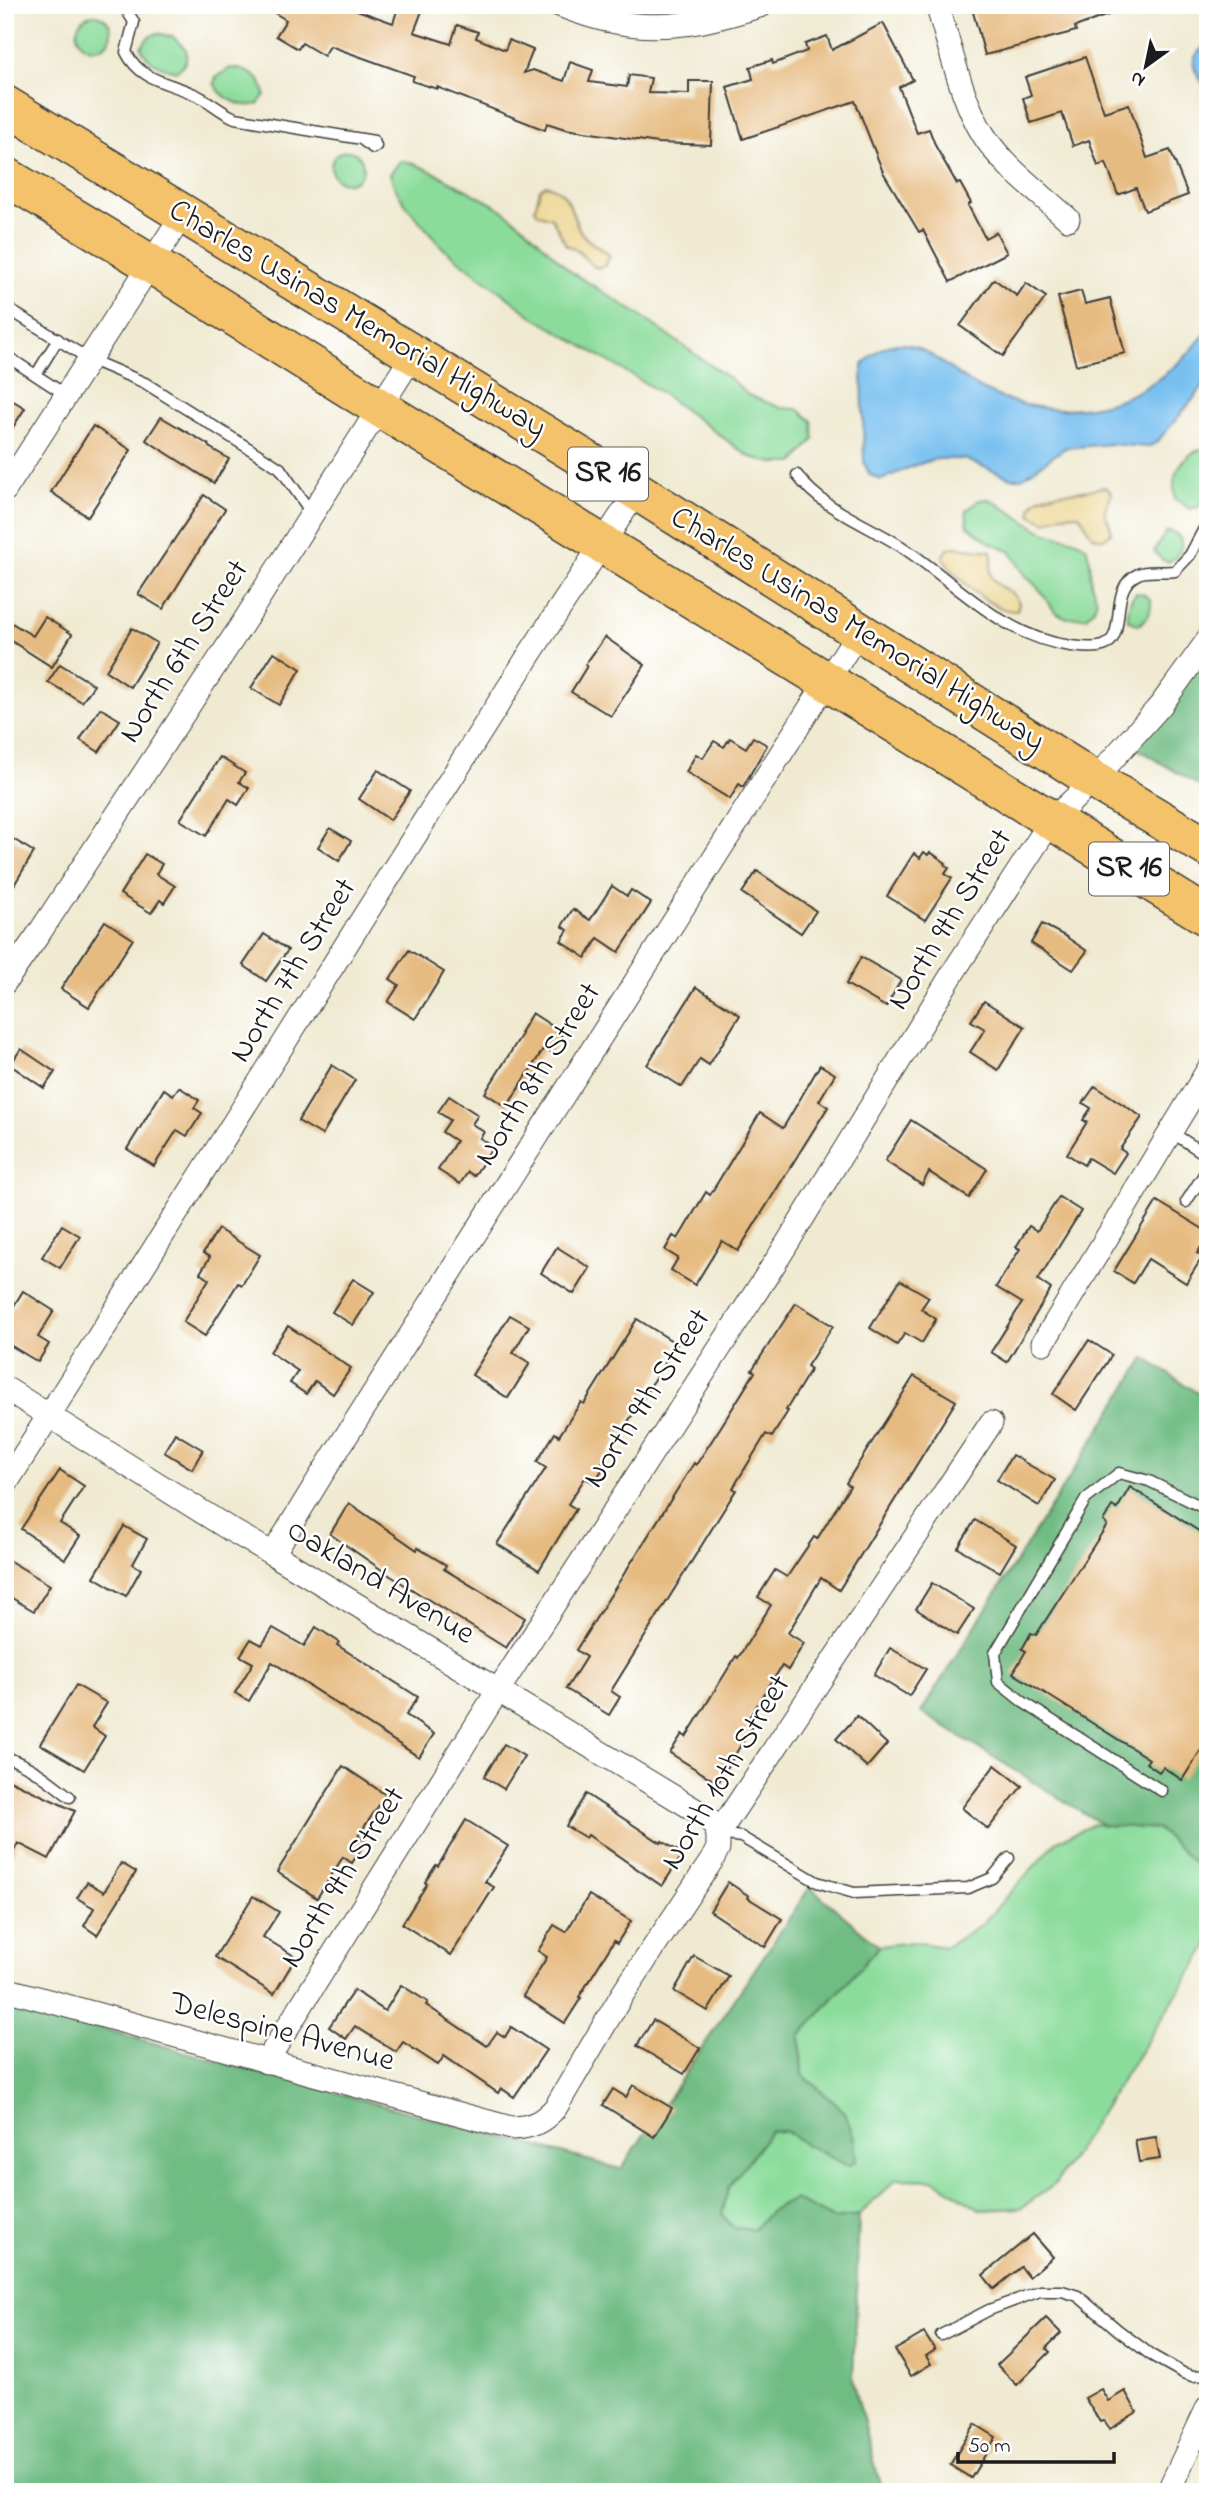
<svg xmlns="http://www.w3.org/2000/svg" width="1213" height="2497" font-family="'Indie Flower',sans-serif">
	<rect width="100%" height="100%" fill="#fff"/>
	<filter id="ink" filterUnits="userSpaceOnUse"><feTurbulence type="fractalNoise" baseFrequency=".0143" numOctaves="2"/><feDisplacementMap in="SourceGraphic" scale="14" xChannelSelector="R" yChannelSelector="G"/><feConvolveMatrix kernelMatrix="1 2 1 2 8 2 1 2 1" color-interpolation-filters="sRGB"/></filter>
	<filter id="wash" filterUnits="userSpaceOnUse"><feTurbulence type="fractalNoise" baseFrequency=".00686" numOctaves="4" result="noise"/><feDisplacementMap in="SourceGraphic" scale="28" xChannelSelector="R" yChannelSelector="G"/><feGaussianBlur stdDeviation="1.57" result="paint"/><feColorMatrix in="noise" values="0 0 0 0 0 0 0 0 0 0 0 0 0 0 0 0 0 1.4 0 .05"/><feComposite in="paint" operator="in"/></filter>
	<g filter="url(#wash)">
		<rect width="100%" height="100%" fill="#f0ead2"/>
		<g fill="#8bdc9b" stroke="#547c5c" stroke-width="2">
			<circle cx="94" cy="32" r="17"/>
			<path d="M 158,33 L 173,37 L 186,49 C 188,60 185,65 176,71 C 162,68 146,62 141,47 C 146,40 149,35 158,33 Z"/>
			<path d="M 230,68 C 247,69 263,76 265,95 L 258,104 C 242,109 221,98 214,83 L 216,78 Z"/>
			<circle cx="347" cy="167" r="16"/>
			<polygon points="400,161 413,163 439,175 500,208 525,227 570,271 638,314 733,381 748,395 781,408 798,409 812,421 814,439 794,463 773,463 750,457 660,392 532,316 443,248 409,209 395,188 390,174"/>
			<path d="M 1206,448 L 1208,499 L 1198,507 L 1190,509 L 1175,499 C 1170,475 1182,453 1206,448 Z"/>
			<path d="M 989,499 C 1006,508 1021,519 1038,529 C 1053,538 1071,535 1086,546 L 1090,561 L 1091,583 L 1097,600 L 1094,609 L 1086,617 L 1067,618 L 1055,612 L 1040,590 L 1024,574 L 1010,551 L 991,543 L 968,526 L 966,511 L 979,500 Z"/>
			<path d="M 1170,531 C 1187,537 1183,554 1169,562 L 1162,560 L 1154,551 L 1166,532 Z"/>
			<path d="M 1136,593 L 1143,594 L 1151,600 C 1152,612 1147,618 1139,625 L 1128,620 C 1127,610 1129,600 1136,593 Z"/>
			<polygon points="1094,1824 1158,1829 1208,1876 1208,1946 1054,2185 1021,2208 981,2210 935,2180 897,2179 859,2215 834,2219 794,2199 771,2211 754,2230 734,2228 722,2215 728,2188 770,2132 786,2131 808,2146 845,2112 802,2074 800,2036 879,1946 913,1942 946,1947 982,1924 1057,1841"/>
		</g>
		<g fill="#70bc83" stroke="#466c50" stroke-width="2">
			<polygon points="1208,622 1208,791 1126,742"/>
			<polygon points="1145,1358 1208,1400 1208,1529 1200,1542 1208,1547 1208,1876 1158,1829 1103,1825 921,1712"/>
			<polygon points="810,1887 879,1946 800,2036 802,2074 845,2112 854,2139 856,2161 848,2166 808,2146 786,2131 770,2132 728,2188 722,2215 734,2228 753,2230 771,2211 794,2199 834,2219 859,2215 853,2380 880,2484 880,2492 5,2492 5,2001 260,2073 268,2077 270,2075 621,2169"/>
		</g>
		<g fill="#eeda9e" stroke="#857b5d" stroke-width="2">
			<path d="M 546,185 C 571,190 570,212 579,229 C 585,241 600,247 610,256 L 605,266 L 597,268 C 583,261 584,251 566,245 L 552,218 L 539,214 L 535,209 L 540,189 Z"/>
			<path d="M 1106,487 L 1112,493 C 1110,498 1106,505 1105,510 C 1104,518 1112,522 1111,533 L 1104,539 C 1083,536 1091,526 1078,514 L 1062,515 L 1046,522 L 1031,515 C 1028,490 1067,493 1083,491 C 1091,490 1098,487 1106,487 Z"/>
			<path d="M 956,547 L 991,551 C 995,560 987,569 992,578 C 998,590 1015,589 1019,604 L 1017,610 C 999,617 947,573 943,555 L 949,548 Z"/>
		</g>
		<g fill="#78c0f0" stroke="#4a6e86" stroke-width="2">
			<path d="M 1208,43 L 1208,94 C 1197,69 1182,63 1208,43 Z"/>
			<path d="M 1208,332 L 1208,381 L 1180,415 L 1156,443 L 1148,447 L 1110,444 L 1065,448 L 1022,478 L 1011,478 L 964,459 L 936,459 L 913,466 L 881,480 L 870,475 L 864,463 L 862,366 C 870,357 878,348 891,345 C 917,338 942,364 962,377 C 973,385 987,392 1000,397 C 1035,411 1079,413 1115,401 C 1143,392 1165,376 1186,356 C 1194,348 1199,339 1208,332 Z"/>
		</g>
		<g id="blocks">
			<g fill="#e6bb81">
				<polygon points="262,5 343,5 393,23 399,5 407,5 422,11 414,32 451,44 457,25 478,32 476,38 505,50 509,40 533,50 524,73 533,70 564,81 570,62 593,70 589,82 627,87 629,75 651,78 648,93 689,94 689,81 713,81 711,145 658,143 565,129 547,123 545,130 437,87 437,89 412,81 414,76 330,46 324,56 302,43 298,49 276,36 286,20"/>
				<polygon points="971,5 1130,5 1130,7 1075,27 1076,31 985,55"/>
				<polygon points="883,23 913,80 899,87 917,133 929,129 936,147 957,184 960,183 971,203 968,205 985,238 996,232 1007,253 950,282 923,230 919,232 883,172 855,101 743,139 727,87 753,79 750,67 772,60 773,64 807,51 805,44 827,36 832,50"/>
				<polygon points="1085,57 1104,112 1129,104 1147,158 1170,150 1188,195 1145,211 1136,188 1118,195 1106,163 1098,166 1089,140 1073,146 1062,113 1031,123 1023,98 1031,95 1025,77"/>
				<polygon points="994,279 1017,296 1026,283 1046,297 1003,356 960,326"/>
				<polygon points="1081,291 1085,304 1110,298 1125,353 1076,365 1058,297"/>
				<polygon points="5,396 25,408 5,440"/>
				<polygon points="161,417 209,445 209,447 229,459 214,483 146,440"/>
				<polygon points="93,426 131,450 88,517 51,492"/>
				<polygon points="204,495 225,509 163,609 138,594"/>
				<polygon points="45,617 72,634 52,667 5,637 5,631 10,622 33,636"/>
				<polygon points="132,628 157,643 130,687 106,671"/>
				<polygon points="605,637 645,665 611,716 571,692 587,666 585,665"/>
				<polygon points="274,652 301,669 279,705 251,688"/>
				<polygon points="60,664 94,685 82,702 48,682"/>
				<polygon points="100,708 120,720 99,752 80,740"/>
				<polygon points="753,737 767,745 743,787 739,784 730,799 686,772 696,754 703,758 714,741 724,747 730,738 746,748"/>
				<polygon points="220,757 245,773 239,782 249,788 238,805 229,799 206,836 180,820"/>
				<polygon points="378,770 410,791 390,820 359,799"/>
				<polygon points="330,828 351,841 339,861 318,847"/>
				<polygon points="5,834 34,852 5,900"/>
				<polygon points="924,852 928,855 930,852 946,863 945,865 949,868 945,874 952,878 925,920 887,896 914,853 920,858"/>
				<polygon points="145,854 162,864 156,874 175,886 164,903 160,900 151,913 120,894"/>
				<polygon points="757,871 816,911 801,933 742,893"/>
				<polygon points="612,886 627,896 631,890 651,903 619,952 598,938 586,958 561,941 568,930 562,926 573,909 590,920"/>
				<polygon points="105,921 133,939 89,1007 61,989"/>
				<polygon points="1042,924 1065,936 1087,951 1073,970 1031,943"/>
				<polygon points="264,934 288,950 266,981 243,965"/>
				<polygon points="409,950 444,972 415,1019 388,1002 399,985 390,979"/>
				<polygon points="861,957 901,980 886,1007 846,984"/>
				<polygon points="696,987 740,1015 709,1065 700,1059 682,1087 647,1065"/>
				<polygon points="984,1001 1025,1027 998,1070 970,1052 985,1029 971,1021"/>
				<polygon points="532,1013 563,1033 551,1052 544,1048 507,1107 485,1093 522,1034 520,1033"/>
				<polygon points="21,1049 55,1072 44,1088 10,1065"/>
				<polygon points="332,1065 355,1080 322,1135 298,1121"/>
				<polygon points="820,1065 835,1074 819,1101 828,1107 738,1251 722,1241 695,1285 671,1270 678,1258 665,1250 673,1236 678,1239 706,1192 710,1195 760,1113 783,1128"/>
				<polygon points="1095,1086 1142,1117 1120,1149 1126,1153 1113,1173 1088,1158 1084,1165 1067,1154 1087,1122 1083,1120 1091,1108 1083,1103"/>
				<polygon points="179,1087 199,1100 194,1108 202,1113 187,1136 177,1130 154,1166 127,1149 164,1089 173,1095"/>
				<polygon points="449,1096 478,1115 472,1124 484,1132 480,1138 493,1147 474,1176 468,1172 460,1184 438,1170 456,1141 442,1132 450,1120 438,1112"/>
				<polygon points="911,1120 987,1169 969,1198 929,1172 922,1185 885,1161"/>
				<polygon points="1059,1197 1081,1211 1038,1280 1051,1289 1007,1362 991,1352 1022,1303 996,1287 1020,1249 1016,1247 1029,1226 1037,1231"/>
				<polygon points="1157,1201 1208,1232 1208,1237 1197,1253 1203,1256 1186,1283 1148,1259 1133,1283 1114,1271"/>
				<polygon points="62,1225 80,1236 60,1268 42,1257"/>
				<polygon points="218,1229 260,1255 242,1285 238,1283 205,1336 183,1322 209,1279 200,1273 210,1257 203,1253"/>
				<polygon points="557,1247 590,1268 574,1294 541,1273"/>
				<polygon points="353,1279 374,1292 353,1325 332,1312"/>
				<polygon points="900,1280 929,1297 921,1309 936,1319 922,1343 905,1333 897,1345 870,1328"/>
				<polygon points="23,1291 54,1311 38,1337 49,1344 38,1362 5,1342 5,1320"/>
				<polygon points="796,1303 833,1326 807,1366 811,1369 786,1410 788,1411 772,1437 766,1434 733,1488 736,1490 611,1691 620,1697 609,1715 566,1689 586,1657 576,1650 694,1463 696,1465 722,1425 755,1372 752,1370"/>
				<polygon points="510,1315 529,1326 513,1353 530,1363 508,1398 472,1375"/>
				<polygon points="637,1319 677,1344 602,1463 605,1465 594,1483 585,1478 568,1504 576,1509 539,1570 497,1544 546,1468 537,1462 555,1433 559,1436 581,1402 584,1404"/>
				<polygon points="288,1326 351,1368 333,1394 315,1381 306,1394 290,1383 298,1371 270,1352"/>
				<polygon points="1089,1340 1112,1355 1076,1410 1053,1394"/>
				<polygon points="914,1376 956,1401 839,1590 821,1578 788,1633 804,1643 788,1670 782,1666 748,1719 754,1723 718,1783 670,1753 682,1734 686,1737 736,1656 738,1658 771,1605 758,1597 775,1570 787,1577 814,1537 817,1539 850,1486 846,1483"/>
				<polygon points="175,1433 203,1450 192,1469 164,1452"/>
				<polygon points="1012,1455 1055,1480 1039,1506 997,1480"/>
				<polygon points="60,1470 84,1486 60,1523 80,1536 65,1559 21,1529"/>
				<polygon points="1130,1487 1208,1537 1208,1739 1182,1780 1163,1767 1159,1772 1146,1763 1149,1759 1013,1673 1026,1651 1022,1649 1031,1633 1036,1635 1107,1525 1103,1521 1112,1506 1117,1509"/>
				<polygon points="349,1503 417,1550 418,1548 446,1565 444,1569 525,1618 506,1648 389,1575 330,1534"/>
				<polygon points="975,1520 1016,1545 1000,1572 958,1548"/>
				<polygon points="124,1526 147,1539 133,1564 141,1569 126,1596 94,1577"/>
				<polygon points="5,1558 50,1585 34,1611 5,1594"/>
				<polygon points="932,1583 974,1609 957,1635 916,1609"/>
				<polygon points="316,1627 339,1642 337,1645 418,1697 406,1715 434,1734 419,1757 272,1662 249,1701 235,1693 253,1663 240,1656 251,1639 262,1645 273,1628 304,1646"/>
				<polygon points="890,1648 926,1669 909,1696 874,1675"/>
				<polygon points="76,1685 107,1703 92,1727 105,1736 84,1770 40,1744"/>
				<polygon points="857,1716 887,1744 867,1767 836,1739"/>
				<polygon points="504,1744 524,1756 504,1789 484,1777"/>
				<polygon points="995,1765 1022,1786 988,1829 962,1808"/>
				<polygon points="343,1766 386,1795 358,1836 366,1841 352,1863 343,1857 317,1898 277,1872"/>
				<polygon points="5,1778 75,1811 49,1859 18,1843 5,1869"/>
				<polygon points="586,1794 661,1843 662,1841 683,1854 662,1886 588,1835 586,1838 566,1826"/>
				<polygon points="466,1820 508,1846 485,1882 494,1887 451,1955 402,1924 427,1884 425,1882 436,1865 438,1866"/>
				<polygon points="121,1863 136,1872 97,1935 84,1926 94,1908 77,1898 87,1882 104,1892"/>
				<polygon points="728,1882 749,1896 748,1898 782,1919 765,1947 710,1911"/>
				<polygon points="589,1895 631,1921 617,1943 614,1941 579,1997 581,1998 565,2023 523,1996 547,1957 538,1951 554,1925 566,1932"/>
				<polygon points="253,1896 279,1912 263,1937 296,1957 274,1994 215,1957"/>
				<polygon points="694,1956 729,1976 708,2011 674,1991"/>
				<polygon points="401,1985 428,2002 426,2005 487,2046 497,2032 505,2037 511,2027 546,2050 514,2097 501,2088 498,2093 444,2056 438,2065 403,2042 396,2052 355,2026 346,2039 329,2027 354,1990 385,2011"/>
				<polygon points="653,2020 700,2048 684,2074 637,2046"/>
				<polygon points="633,2085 672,2108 654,2137 603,2105 613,2089 626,2097"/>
				<polygon points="1156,2137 1160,2159 1139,2162 1135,2140"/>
				<polygon points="1033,2234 1053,2257 1029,2277 1021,2267 994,2289 983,2275"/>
				<polygon points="1046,2318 1061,2333 1046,2348 1050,2352 1017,2385 997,2365"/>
				<polygon points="924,2333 935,2350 926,2356 931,2364 911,2376 895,2350"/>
				<polygon points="1101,2389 1108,2401 1125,2391 1137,2412 1110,2429 1104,2420 1100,2422 1085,2398"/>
				<polygon points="975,2424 996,2437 971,2478 950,2465"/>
			</g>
		</g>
	</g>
	<g filter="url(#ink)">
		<use href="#blocks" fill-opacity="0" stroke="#3c3b37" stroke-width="2"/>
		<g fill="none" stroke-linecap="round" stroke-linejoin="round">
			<defs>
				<g id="lane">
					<path d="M 123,5 L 134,22 L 126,52 C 141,82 169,82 196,95 C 210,101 220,112 235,118 L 374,141 L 376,146 L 373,148 L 361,139"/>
					<polyline points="5,307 89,359 145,383 280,468 312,514"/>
					<polyline points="5,355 66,395"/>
					<polyline points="36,375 58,339"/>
					<path d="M 797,475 C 823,510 867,524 902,547 C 957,583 1002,637 1071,646 C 1081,647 1092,649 1103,646 C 1129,637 1107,588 1138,574 C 1148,569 1164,573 1175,571 L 1190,555 L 1208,521"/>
					<polyline points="1171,1132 1208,1156"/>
					<polyline points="1186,1202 1208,1168"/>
					<path d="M 5,1757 C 30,1765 50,1781 70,1797"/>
					<polyline points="1162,1791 1023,1702 998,1682 995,1653 1086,1499 1119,1473 1149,1481 1200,1506 1208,1507"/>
					<polyline points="719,1834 741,1837 817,1882 854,1893 968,1888 992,1878 1009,1858"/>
					<polyline points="941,2335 989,2310 1040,2291 1062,2291 1078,2296 1118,2330 1151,2355 1183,2373 1193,2376 1208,2375"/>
				</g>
				<g id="street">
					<path d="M 559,5 C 576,11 593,18 611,21 C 664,33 712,21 762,5"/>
					<path d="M 937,5 C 950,45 961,99 983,134 C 1003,167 1039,192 1068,219"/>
					<polyline points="5,490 183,214"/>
					<polyline points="5,982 38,935 243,623 413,355"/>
					<polyline points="1043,1343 1208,1070"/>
					<polyline points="5,1388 231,1530 273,1554 705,1816 715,1826 718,1834"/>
					<polyline points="5,1485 531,652 637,491"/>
					<polyline points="273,1554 322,1474 859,631"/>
					<path d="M 5,1989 L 511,2128 C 531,2128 543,2122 556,2107 L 622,1995 L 712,1860 L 718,1848 L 718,1834 L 991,1423"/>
					<polyline points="266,2062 497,1692 780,1255 956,968 1051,821 1094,780 1161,705 1208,640"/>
					<polyline points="1168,2492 1208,2407"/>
				</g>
				<g id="highway">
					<polyline points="5,105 637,491 1094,780 1208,848"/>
					<polyline points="5,176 151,264 380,408 828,682 1208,917"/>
				</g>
			</defs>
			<use href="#lane" stroke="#3c3b37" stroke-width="13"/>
			<use href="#street" stroke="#3c3b37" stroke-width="25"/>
			<use href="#highway" stroke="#3c3b37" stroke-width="41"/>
			<use href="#lane" stroke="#fff" stroke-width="10"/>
			<use href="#street" stroke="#fff" stroke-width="23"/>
			<use href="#highway" stroke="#f3c26a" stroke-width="38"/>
		</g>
	</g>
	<g text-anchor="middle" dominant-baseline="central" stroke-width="5" stroke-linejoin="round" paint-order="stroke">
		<g fill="#fff" stroke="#606060" stroke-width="2">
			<rect x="568" y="447.5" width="80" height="53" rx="5"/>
			<rect x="1089" y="842.5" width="80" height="53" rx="5"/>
		</g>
		<g font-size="30" font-weight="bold" fill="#1c1c1c">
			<text x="608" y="474">SR 16</text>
			<text x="1129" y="869">SR 16</text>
		</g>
		<g font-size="32" fill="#1c1c1c" stroke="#fff">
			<text transform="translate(357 320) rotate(31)">Charles Usinas Memorial Highway</text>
			<text transform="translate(857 630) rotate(32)">Charles Usinas Memorial Highway</text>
			<text transform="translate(185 652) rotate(-57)">North 6th Street</text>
			<text transform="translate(951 920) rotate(-58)">North 9th Street</text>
			<text transform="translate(294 971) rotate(-58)">North 7th Street</text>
			<text transform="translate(539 1075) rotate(-58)">North 8th Street</text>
			<text transform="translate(648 1399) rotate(-57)">North 9th Street</text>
			<text transform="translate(380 1583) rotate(31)">Oakland Avenue</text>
			<text transform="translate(727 1773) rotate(-59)">North 10th Street</text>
			<text transform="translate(344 1878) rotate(-58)">North 9th Street</text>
			<text transform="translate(282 2033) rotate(15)">Delespine Avenue</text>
		</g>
	</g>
	<rect width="1213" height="2497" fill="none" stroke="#fff" stroke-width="28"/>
	<g transform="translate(1146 66) rotate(213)" stroke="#ffffff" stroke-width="5" paint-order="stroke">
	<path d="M0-5L12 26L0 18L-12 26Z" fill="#1c1c1c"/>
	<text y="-10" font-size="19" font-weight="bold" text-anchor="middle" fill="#1c1c1c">N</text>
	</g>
	<path d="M958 2452v10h156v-10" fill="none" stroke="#1c1c1c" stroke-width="3.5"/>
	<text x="968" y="2452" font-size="21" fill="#1c1c1c" stroke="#ffffff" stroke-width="5" paint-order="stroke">50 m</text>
</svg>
